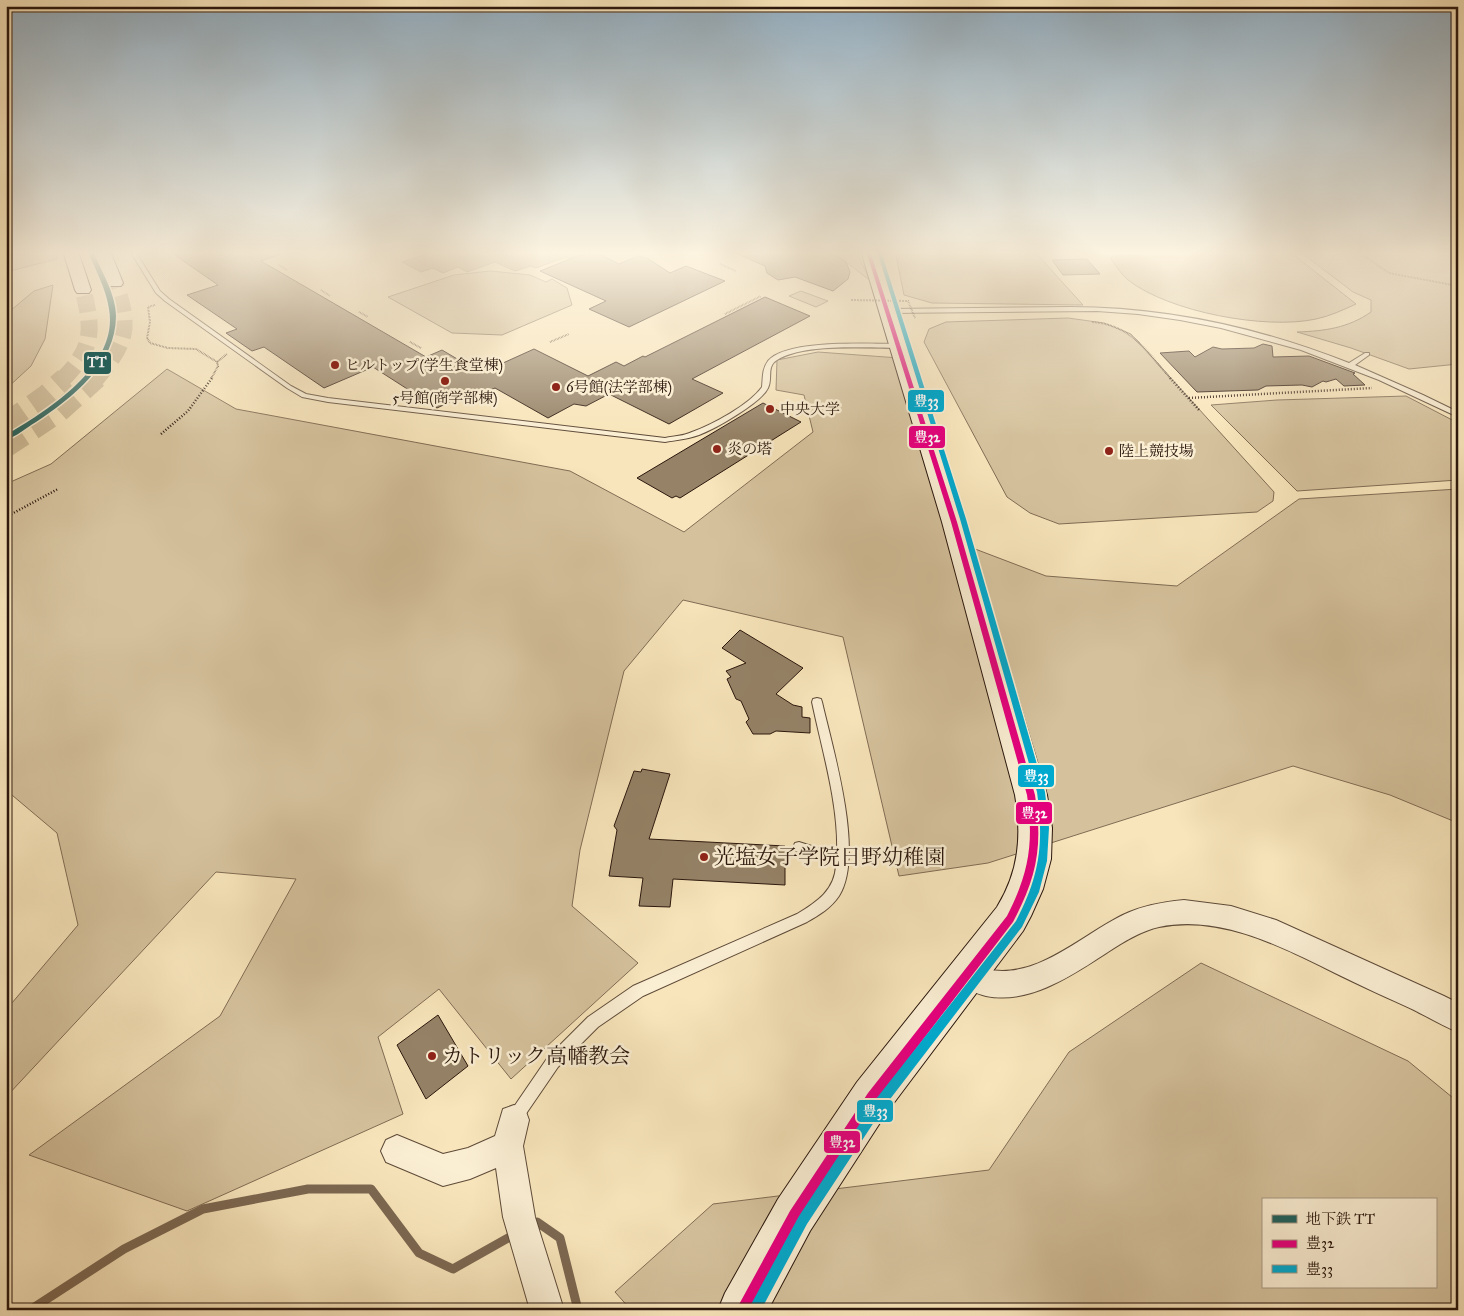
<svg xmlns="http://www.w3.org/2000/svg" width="1464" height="1316" font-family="'IM FELL Great Primer','Noto Serif JP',serif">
	<rect width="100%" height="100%" fill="#f8e5bb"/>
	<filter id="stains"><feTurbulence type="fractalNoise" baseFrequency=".004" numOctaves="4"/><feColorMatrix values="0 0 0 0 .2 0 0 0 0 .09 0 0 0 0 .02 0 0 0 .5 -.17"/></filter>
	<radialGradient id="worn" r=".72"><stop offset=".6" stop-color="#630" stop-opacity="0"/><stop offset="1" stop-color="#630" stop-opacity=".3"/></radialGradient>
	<g fill="#d5c29d" stroke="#806c54" fill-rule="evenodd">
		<polygon points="6,251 55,251 57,259 6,272"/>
		<path d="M 828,251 L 856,251 L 870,280 C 856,271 844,258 828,251 Z"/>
		<polygon points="895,251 1034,251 1083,305 932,303 904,295"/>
		<path d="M 1114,251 L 1289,251 L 1356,304 C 1343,310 1330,316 1316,319 C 1266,330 1169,312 1128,280 C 1121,274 1116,266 1111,259 Z"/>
		<path d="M 1299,251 L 1458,252 L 1458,364 L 1409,369 L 1351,348 L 1297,332 C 1325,331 1348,328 1371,312 L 1371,300 L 1353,292 Z"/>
		<polygon points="490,271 530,275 546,282 552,279 567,288 572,305 502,335 452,333 388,297 454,275"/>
		<polygon points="53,285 45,339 31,366 6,389 6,311 10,311 34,291"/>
		<polygon points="801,291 828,301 816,307 789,296"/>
		<polygon points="1068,318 1104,323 1131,334 1274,492 1273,501 1257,512 1059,524 1030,513 1007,497 924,342 929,329 946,322"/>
		<polygon points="818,352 899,358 962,544 1046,576 1177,586 1299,499 1458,489 1458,823 1390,795 1293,766 988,863 899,876 843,637 683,600 624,671 580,850 572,906 638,963 511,1079 439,989 378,1037 403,1114 187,1211 29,1155 220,1016 296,879 216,872 6,1097 6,1010 78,925 57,833 6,790 6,484 51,464 167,369 236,409 570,471 684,532 813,432 804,395 776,390 777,360"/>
		<polygon points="1406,396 1458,423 1458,480 1297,491 1211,405 1277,400"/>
		<path d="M 1201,963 L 1408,1061 L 1458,1102 L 1458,1310 L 631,1310 L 615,1292 L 713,1204 L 989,1170 L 1069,1052 ZM 1263,1200 L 1435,1200 L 1435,1287 L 1263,1287 Z"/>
	</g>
	<polygon fill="#b29f80" stroke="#7c6852" points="449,251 461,257 475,252 485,257 497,252 508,256 521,251 533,255 544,251 556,255 566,251 577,251 583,254 572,259 566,257 536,268 531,266 515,271 495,262 467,272 458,267 443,273 433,268 421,272 402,262 430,253 437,256"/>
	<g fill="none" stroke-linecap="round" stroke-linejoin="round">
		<g stroke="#7c6852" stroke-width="9">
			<polyline points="530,1226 537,1222 560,1238 578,1310"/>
			<polyline points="30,1310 124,1249 203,1209 308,1189 371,1189 419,1253 453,1269 515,1234"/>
		</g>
	</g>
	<g fill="#958267" stroke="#2a160c">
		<polygon points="169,251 279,251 279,255 261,261 426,357 442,350 481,373 534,349 588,376 616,362 624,366 643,356 645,357 765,297 810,316 692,379 723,393 669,424 609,394 586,406 574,404 548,418 495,388 475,397 469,393 437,408 373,367 324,388 264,347 252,351 226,333 237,329 187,295 218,285"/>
		<polygon points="590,251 594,251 619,264 638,256 647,258 670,273 686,266 725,281 629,327 589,309 606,301 540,271"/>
		<polygon points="731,251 828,251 846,262 850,272 848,279 833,291 795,277 778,280 767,273 765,266"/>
		<polygon points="1087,259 1100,274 1063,275 1052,260"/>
		<polygon points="1263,344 1272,346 1273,357 1309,356 1355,373 1353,374 1365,385 1344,386 1336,379 1326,382 1323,381 1312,387 1302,385 1266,386 1258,390 1197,392 1160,353 1189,351 1195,357 1213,347 1222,349 1254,348"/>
		<polygon points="763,403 801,422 680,498 676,496 672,498 637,478"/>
		<polygon points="740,630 803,668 776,694 793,705 802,707 802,717 810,718 810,733 776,731 770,734 753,734 746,722 749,719 741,701 736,699 727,679 731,677 726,671 746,663 722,648"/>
		<polygon points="642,769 670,774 649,839 785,846 785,885 673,879 670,907 639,906 643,878 609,876 617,830 614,826 634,771 641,772"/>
		<polygon points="438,1015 468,1066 426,1099 397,1045"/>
	</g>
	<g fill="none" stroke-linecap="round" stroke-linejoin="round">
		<g stroke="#cfbc98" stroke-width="17" stroke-dasharray="17 8" stroke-linecap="butt">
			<path d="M 63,379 C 94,348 93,330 83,290"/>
			<path d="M 96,379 C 127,342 131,328 115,283"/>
		</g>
		<g stroke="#cfbc98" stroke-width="21" stroke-dasharray="21 11" stroke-linecap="butt">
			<polyline points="6,423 45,396 65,378"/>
			<polyline points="6,447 59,412 97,378"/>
		</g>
		<defs>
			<g id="lane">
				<path d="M 130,251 L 135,251 L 160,291 L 169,299 L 291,386 L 306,394 L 328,398 L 665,438 C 674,436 684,436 692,432 C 712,425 749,405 762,387 C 763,378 762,369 768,361 C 786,339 871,344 899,344 L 902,346 L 899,348 C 866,348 805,343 777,360 C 766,367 773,378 768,388 C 761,403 715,429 699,435 C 688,439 676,440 665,442 L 328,402 L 302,397 L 287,388 L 165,301 L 156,293 Z"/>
				<path d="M 1070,307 C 1165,307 1261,328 1349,363 L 1365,353 L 1369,353 L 1369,355 L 1355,365 L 1423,395 L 1458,412 L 1458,417 L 1379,380 L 1301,350 L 1221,328 L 1180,320 L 1138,314 L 1097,311 L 888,313 L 885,311 L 888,309 Z"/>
				<path d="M 817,698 L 821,699 L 822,702 C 833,750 865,855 839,896 C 831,908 819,915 807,922 L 643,996 L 598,1027 L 558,1067 L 519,1124 L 514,1127 L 509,1124 L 506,1119 L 509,1114 L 548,1057 L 588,1017 L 633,986 L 797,914 C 817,902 835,890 836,865 L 795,851 L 793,847 L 795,843 L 799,842 L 837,854 C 839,805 822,750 812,702 L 813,699 Z"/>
			</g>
			<g id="street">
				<path d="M 1184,900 L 1231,906 L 1276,920 L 1444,996 L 1458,1003 L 1458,1032 C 1443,1026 1428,1017 1414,1010 C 1388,998 1361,986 1335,973 C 1282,947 1220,914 1159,927 C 1141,931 1123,942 1108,952 C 1074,974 1030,1005 986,996 C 977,994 967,989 958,985 L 954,975 L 958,965 L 968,961 C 974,964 980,967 986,969 C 1037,981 1082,934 1125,914 C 1144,905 1163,902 1184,900 Z"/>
				<polygon points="514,1105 525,1109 529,1120 523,1146 535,1217 564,1310 530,1310 503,1217 496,1168 470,1179 443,1186 386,1162 381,1151 386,1140 397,1135 443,1154 468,1148 495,1136 503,1109"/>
			</g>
			<g id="secondary">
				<polygon points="63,251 78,251 91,290 89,293 77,293 75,290"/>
				<polygon points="95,251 110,251 123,283 121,286 109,286"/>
				<path d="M 861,251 L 876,251 L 965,522 L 1047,795 L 1052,828 L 1051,859 L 1043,889 L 1031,916 L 1023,931 L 887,1112 L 810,1231 L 768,1310 L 718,1310 L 725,1293 L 778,1199 L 857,1082 L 997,907 C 1019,871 1022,836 1015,795 L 942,522 Z"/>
			</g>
		</defs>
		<use href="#lane" stroke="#5e4a38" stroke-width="2"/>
		<use href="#street" stroke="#5e4a38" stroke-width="2"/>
		<use href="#secondary" stroke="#2a160c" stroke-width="2"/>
		<g stroke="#2a160c" stroke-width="2" stroke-dasharray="0.5 1" stroke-linecap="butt">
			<polyline points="1357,251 1389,273 1458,286"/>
			<polyline points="720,264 736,271"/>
			<polyline points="279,265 287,270"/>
			<polyline points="321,290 330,296"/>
			<polyline points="155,305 148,307 150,322 147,338 150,343 168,348 196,349 217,362 218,366 211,379"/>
			<polyline points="359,312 368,317"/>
			<polyline points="725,314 761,296"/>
			<path d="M 1092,322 C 1132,325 1146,351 1171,379"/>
			<polyline points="410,342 421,348"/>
			<polyline points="550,342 569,334"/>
			<polyline points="217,362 227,354"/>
		</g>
		<g stroke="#2a160c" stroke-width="2.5" stroke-dasharray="1 2" stroke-linecap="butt">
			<polyline points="1170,378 1199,410"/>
			<polyline points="1189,398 1372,388"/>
			<polyline points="161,434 188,411 212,378"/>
			<polyline points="6,517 58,489"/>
		</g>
		<use href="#lane" fill="#faeed3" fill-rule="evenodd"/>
		<use href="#street" fill="#faeed3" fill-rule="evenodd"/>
		<use href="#secondary" fill="#faeed3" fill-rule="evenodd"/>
		<polyline stroke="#2a160c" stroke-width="2" stroke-dasharray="0.5 1" stroke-linecap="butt" points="851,300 908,301 915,318"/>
		<defs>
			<path id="bus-1" d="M 866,251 L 870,251 L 957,522 L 1035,795 C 1043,846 1037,877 1013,922 L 876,1101 L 798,1219 L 749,1310 L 736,1310 L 790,1211 L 868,1093 L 1007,916 C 1029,873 1034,843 1027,795 L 951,522 Z"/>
			<path id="bus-2" d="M 877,251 L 881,251 L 966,519 L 1045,792 L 1049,828 L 1047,861 L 1039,892 L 1022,927 L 884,1107 L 807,1224 L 761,1310 L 748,1310 L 799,1216 L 876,1099 L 1016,921 C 1040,875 1044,843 1037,792 L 960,519 Z"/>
		</defs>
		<use href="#bus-1" stroke="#faeed3" stroke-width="3"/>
		<use href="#bus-2" stroke="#faeed3" stroke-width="3"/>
		<use href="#bus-1" fill="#e5007d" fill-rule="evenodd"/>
		<use href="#bus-2" fill="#00a9ce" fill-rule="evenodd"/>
		<defs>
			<path id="metro-1" d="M 88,251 L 93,251 C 101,271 116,294 116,316 C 116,364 72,398 36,422 C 26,428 17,436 6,440 L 6,435 C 48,410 119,366 109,309 C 106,288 95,270 88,251 Z"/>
		</defs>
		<use href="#metro-1" stroke="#faeed3" stroke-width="3"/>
		<use href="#metro-1" fill="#22625e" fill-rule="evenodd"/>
	</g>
	<linearGradient id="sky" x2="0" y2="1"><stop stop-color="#92acbe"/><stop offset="0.58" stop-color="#fcf3e0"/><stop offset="1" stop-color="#fcf3e0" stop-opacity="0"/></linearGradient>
	<rect width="1464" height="436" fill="url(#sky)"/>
	<g fill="#8f2418" stroke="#faeed3" stroke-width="2">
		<circle cx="335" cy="365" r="5"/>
		<circle cx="445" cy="381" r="5"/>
		<circle cx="556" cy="387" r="5"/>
		<circle cx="770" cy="409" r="5"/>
		<circle cx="717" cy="449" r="5"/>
		<circle cx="1109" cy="451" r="5"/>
		<circle cx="704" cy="857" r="5"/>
		<circle cx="432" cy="1056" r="5"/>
	</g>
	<g text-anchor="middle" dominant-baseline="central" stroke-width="5" stroke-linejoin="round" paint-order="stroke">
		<g font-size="15" fill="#2a160c" stroke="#faeed3" text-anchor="start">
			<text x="345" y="365">ヒルトップ(学生食堂棟)</text>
			<text x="566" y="387">6号館(法学部棟)</text>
			<text x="445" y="398" text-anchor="middle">5号館(商学部棟)</text>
			<text x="780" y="409">中央大学</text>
			<text x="727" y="449">炎の塔</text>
			<text x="1119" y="451">陸上競技場</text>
		</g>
		<g font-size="21" fill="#2a160c" stroke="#faeed3" text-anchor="start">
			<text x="714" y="857">光塩女子学院日野幼稚園</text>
			<text x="442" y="1056">カトリック高幡教会</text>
		</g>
	</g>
	<g stroke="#faeed3" stroke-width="2">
		<rect x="83" y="351" width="29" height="24" rx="5" fill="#22625e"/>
		<rect x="907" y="389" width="38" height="24" rx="5" fill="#00a9ce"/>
		<rect x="908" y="425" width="38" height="24" rx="5" fill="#e5007d"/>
		<rect x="1017" y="764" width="38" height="24" rx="5" fill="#00a9ce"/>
		<rect x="1015" y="801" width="38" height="24" rx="5" fill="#e5007d"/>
		<rect x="856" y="1099" width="38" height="24" rx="5" fill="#00a9ce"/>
		<rect x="823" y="1130" width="38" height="24" rx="5" fill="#e5007d"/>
	</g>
	<g font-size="14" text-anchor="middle" font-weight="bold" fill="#fff">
		<text x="97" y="367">TT</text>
		<text x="926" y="406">豊33</text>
		<text x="927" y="442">豊32</text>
		<text x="1036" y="781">豊33</text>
		<text x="1034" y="818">豊32</text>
		<text x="875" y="1116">豊33</text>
		<text x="842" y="1147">豊32</text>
	</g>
	<rect width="1464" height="1316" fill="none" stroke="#f8e5bb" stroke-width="25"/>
	<rect x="8" y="8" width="1449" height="1301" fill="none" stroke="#2a160c" stroke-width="2.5"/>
	<rect x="12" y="12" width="1439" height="1291" fill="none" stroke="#2a160c"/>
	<rect x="1262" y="1198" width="175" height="90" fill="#faeed3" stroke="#a79883"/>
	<rect x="1272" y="1215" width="25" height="8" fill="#22625e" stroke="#a79883"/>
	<text x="1306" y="1224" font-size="15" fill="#2a160c">地下鉄 TT</text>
	<rect x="1272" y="1240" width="25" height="8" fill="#e5007d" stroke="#a79883"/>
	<text x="1306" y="1248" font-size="15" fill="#2a160c">豊32</text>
	<rect x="1272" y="1265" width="25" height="8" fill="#00a9ce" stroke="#a79883"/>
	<text x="1306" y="1274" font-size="15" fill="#2a160c">豊33</text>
	<rect width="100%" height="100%" filter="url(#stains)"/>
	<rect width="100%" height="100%" fill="url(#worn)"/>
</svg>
